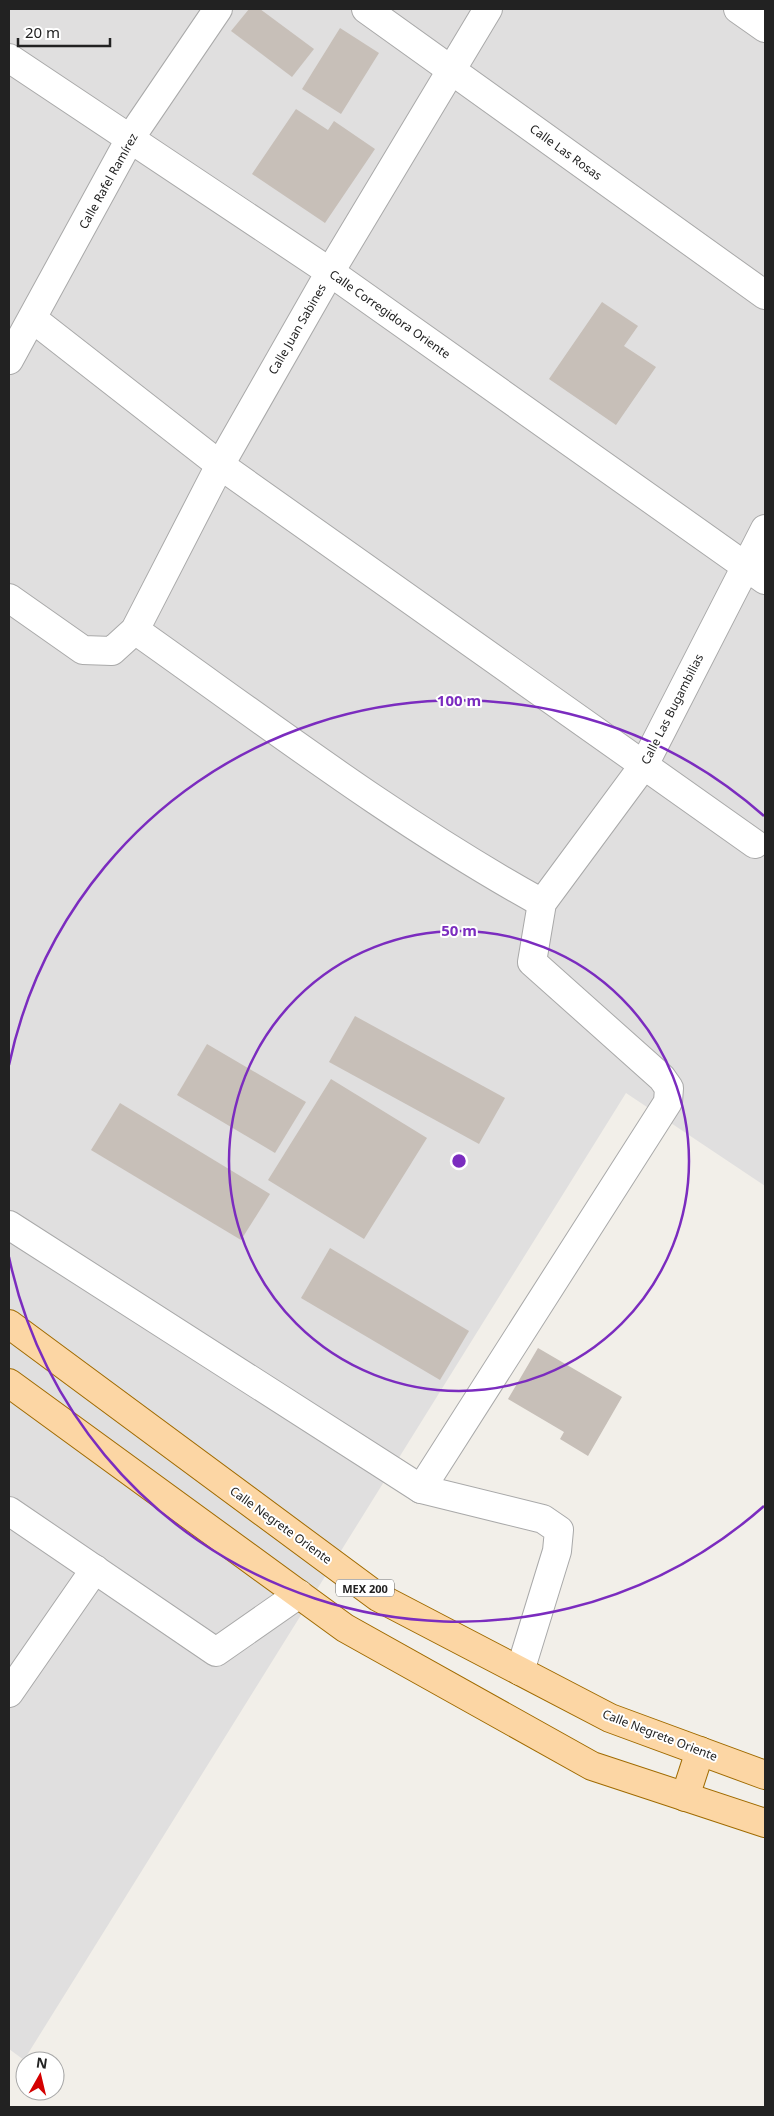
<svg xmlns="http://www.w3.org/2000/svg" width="774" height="2116" font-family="'Noto Sans',sans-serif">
	<rect width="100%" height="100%" fill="#f2efe9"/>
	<polygon fill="#e0dfdf" points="9,9 765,9 765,1186 626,1093 24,2060 9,2049"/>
	<g fill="#c7bfb8">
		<polygon points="249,9 260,9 314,49 292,77 231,31"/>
		<polygon points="340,28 379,53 341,114 302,89"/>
		<polygon points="296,109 328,130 334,121 375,149 325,223 252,174"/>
		<polygon points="602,302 638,326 624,346 656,367 616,425 549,379"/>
		<polygon points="355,1016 505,1098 479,1144 329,1062"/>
		<polygon points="207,1044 306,1102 275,1153 177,1095"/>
		<polygon points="331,1079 427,1138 364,1239 268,1180"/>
		<polygon points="120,1103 270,1194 241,1240 91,1150"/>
		<polygon points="330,1248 469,1331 440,1380 301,1298"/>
		<polygon points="538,1348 622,1397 588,1456 560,1439 564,1432 508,1399"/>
	</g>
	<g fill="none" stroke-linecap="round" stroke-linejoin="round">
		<defs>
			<g id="minor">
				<polyline points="366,9 765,295"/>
				<polyline points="738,9 765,28"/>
				<polyline points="9,58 330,272 765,580"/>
				<polyline points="33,319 220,465 755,844"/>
				<polyline points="9,360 131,137 218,9"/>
				<polyline points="9,598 83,650 112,651 135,630 220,465 330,272 488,9"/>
				<path d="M 135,630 C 268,724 399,824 542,903"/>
				<polyline points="9,1225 421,1489 543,1519 559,1530 557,1551 520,1671"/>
				<polyline points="421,1489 668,1102 669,1088 662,1078 532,962 542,903 644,765 765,529"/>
				<polyline points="9,1511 216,1652 299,1594"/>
				<polyline points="9,1693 95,1569"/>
			</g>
			<g id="major">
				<polyline points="9,1324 378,1597 610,1718 765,1775"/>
				<polyline points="9,1383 345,1628 592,1766 765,1823"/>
				<polyline points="685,1797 700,1751"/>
			</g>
		</defs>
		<use href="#minor" stroke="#a9a9a9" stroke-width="30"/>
		<use href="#major" stroke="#a06b00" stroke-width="30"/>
		<use href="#minor" stroke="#fff" stroke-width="28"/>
		<use href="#major" stroke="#fcd6a4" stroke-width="28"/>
	</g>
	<g fill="none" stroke="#7b2cbf" stroke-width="2.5">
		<circle cx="459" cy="1161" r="230"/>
		<path d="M764 1506A460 460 0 0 1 9 1257M9 1065A460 460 0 0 1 764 816"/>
	</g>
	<g text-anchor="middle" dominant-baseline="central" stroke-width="4" stroke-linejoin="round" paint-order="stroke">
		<rect fill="#fff" stroke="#646464" stroke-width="1" x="336" y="1579.5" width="58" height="17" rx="4"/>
		<g font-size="11" font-weight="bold" fill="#222">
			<text x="365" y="1588">MEX 200</text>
		</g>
		<g font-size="12" fill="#222" stroke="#fff">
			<text transform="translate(566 152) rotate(36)">Calle Las Rosas</text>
			<text transform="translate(108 181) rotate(-61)">Calle Rafel Ramírez</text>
			<text transform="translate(390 314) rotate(35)">Calle Corregidora Oriente</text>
			<text transform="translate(297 329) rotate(-60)">Calle Juan Sabines</text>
			<text transform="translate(672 709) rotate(-63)">Calle Las Bugambilias</text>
			<text transform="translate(281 1525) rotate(36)">Calle Negrete Oriente</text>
			<text transform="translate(660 1735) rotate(21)">Calle Negrete Oriente</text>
		</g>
	</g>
	<circle cx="459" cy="1161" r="8" fill="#7b2cbf" stroke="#fff" stroke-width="2.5"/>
	<g font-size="15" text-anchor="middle" font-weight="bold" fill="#7b2cbf" stroke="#fff" stroke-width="4" stroke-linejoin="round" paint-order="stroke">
		<text x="459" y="706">100 m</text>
		<text x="459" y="936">50 m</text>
	</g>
	<rect width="774" height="2116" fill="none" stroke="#222222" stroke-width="20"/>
	<g transform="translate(40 2076) rotate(8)"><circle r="24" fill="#ffffff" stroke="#a7a7a7"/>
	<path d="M0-4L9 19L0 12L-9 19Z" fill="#d40000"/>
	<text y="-8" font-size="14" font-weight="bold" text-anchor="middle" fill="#222222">N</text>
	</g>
	<path d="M18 38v8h92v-8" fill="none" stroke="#222222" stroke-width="2.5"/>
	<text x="25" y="38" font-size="15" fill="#222222" stroke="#ffffff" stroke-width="4" paint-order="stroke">20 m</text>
</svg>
